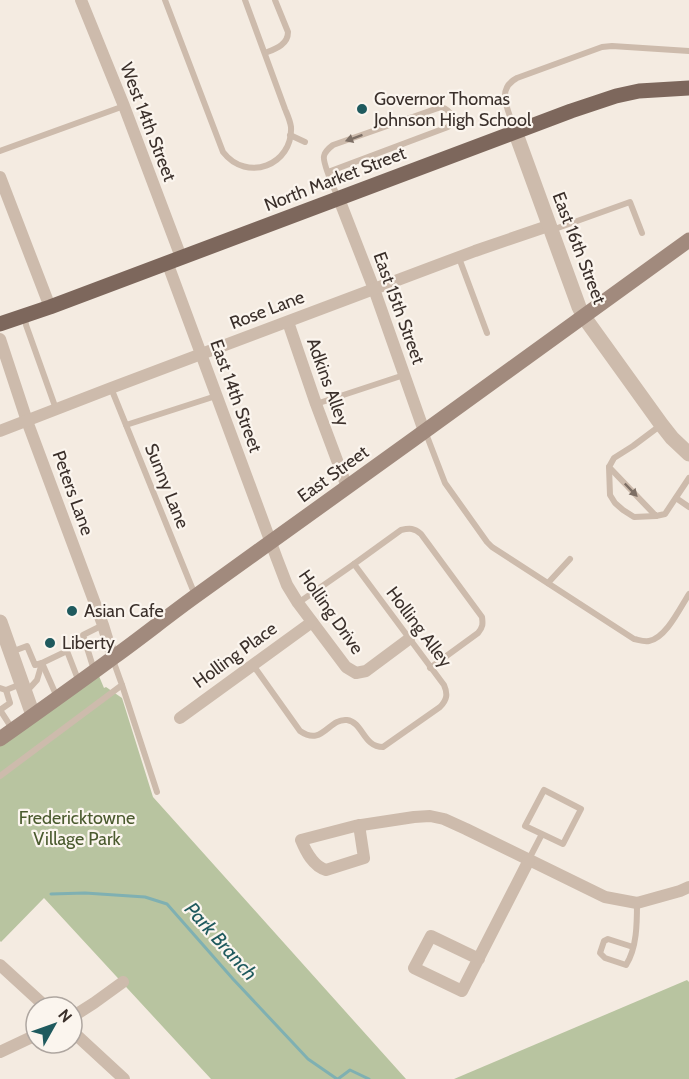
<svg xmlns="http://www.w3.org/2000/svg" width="689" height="1079" font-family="Cabin,sans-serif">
	<rect width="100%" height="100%" fill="#f4ebe1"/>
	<g fill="#b8c4a0">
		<polygon points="96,669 104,688 106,687 122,698 153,797 406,1079 211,1079 44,898 1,942 0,941 0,742"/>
		<polygon points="687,980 689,982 689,1079 454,1079"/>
	</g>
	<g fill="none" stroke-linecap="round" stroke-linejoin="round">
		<g stroke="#7fb0b2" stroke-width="3">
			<polyline points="51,894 85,893 145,897 167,904 233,979 308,1059 337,1079"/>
			<polyline points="338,1079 350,1070 369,1079"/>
		</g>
		<g stroke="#cdbbac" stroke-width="6">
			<path d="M 165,0 L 223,152 C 247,183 293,165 291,127 C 290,120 287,114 285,109 L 245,0"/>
			<path d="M 265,53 C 275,49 288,45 288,32 L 275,0"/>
			<path d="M 515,131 C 510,112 494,90 517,78 L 602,47 L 612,46 L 689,51"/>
			<polyline points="290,135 305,142"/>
			<polyline points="0,151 124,106"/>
			<path d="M 328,172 L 448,127 C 455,118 451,110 441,107 L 333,145 C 329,148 325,151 324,156 C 322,163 335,190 338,198"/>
			<polyline points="552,230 630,202 642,233"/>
			<polyline points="459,258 487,333"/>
			<polyline points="25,316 26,325 56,409"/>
			<polyline points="111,388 195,595"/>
			<polyline points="316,404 404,375"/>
			<polyline points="126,425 216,396"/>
			<polyline points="661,425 633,446 614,458 609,467 656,516 665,514 689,478"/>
			<path d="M 425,431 L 445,483 L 487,542 L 492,547 L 634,639 C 639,640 644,642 649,641 C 666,638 680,608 689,594"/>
			<polyline points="609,467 610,495 615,503 623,510 634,517 656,516"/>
			<polyline points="676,498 689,507"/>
			<path d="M 354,564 L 401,530 C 410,528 414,528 421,534 L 482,617 C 483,624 483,627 478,633 L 430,668"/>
			<polyline points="548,583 570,559"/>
			<polyline points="11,652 27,646 35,665 42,663 37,680 27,691"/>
			<path d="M 253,665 L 300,731 C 323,747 328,718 347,720 C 363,722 363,747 383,747 L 440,707 C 447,700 448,694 444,685 L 354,564 L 298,603"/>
			<polyline points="94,670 83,635 103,625"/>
			<polyline points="122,685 157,792"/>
			<polyline points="0,688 6,690 21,684"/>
			<polyline points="57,697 42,663 67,651 79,682"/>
			<polyline points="0,710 10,703 6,690"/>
			<polyline points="0,710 13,730"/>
			<polyline points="0,776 122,685 113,660"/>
			<polyline points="529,859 542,834 525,826 544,790 581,809 563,844 542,834"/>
			<path d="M 633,947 L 608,939 L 604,941 L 600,953 L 605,958 L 626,965 C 637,948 637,923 637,903"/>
		</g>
		<g stroke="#cdbbac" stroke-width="12">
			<polyline points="81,0 124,106 181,257"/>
			<polyline points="0,177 50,307"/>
			<polyline points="339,199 374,289 424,431"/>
			<polyline points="167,262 277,559 287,585 298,603 346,667 356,673 366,671 409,639"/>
			<polyline points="288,322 316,404 347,487"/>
			<polyline points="0,339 27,421 103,625 113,658"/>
			<polyline points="0,431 111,388 475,251 548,226"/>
			<polyline points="180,718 312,622"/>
			<path d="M 359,825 L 364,858 L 326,870 C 313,866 306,852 301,840 L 355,826 L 414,817 L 430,816 L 444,819 L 466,829 L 605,897 L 637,903 L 680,891 L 689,887"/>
			<polyline points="479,959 431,936 414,968 462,991 529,860"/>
			<polyline points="0,965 46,1007"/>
			<polyline points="72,1017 94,1003 123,982"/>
			<polyline points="72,1031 124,1079"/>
			<polyline points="0,1052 36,1035"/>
		</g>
		<g stroke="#cdbbac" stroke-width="15">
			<polyline points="515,131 579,307 584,317 661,424 672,438 689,454"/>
			<polyline points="0,622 33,715"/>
		</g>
		<path stroke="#a18a7d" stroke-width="15" d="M 0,739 C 38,712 76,685 114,657 C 142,637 169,615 197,595 C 361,477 526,359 689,240"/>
		<polyline stroke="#7d675c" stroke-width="15" points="0,324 50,307 571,111 616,96 639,91 689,88"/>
	</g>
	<defs><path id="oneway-solid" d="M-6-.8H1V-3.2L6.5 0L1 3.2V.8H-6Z" transform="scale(1.5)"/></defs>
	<g fill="#7d6f65">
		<use href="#oneway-solid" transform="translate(354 138) rotate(160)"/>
		<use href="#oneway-solid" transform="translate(631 490) rotate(46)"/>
	</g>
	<g fill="#1f5a5e" stroke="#fbf5ee" stroke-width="2">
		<circle cx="362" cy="109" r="6"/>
		<circle cx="72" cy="611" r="6"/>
		<circle cx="50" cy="643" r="6"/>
	</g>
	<g text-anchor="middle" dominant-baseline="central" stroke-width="4.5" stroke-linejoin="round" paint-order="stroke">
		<g font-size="18" fill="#3b302b" stroke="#fbf5ee" text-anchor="start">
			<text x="374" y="99">Governor Thomas<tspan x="374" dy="21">Johnson High School</tspan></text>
			<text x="84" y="611">Asian Cafe</text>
			<text x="62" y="643">Liberty</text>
		</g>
		<g font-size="18" fill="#3b302b" stroke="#fbf5ee">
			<text transform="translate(148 122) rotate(69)">West 14th Street</text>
			<text transform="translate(335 179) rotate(-21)">North Market Street</text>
			<text transform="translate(579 248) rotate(69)">East 16th Street</text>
			<text transform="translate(399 308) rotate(70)">East 15th Street</text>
			<text transform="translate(267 310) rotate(-21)">Rose Lane</text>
			<text transform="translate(328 382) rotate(70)">Adkins Alley</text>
			<text transform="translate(236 396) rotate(70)">East 14th Street</text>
			<text transform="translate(333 474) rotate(-36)">East Street</text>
			<text transform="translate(167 486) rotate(68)">Sunny Lane</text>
			<text transform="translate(73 493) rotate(70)">Peters Lane</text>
			<text transform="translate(331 612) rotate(55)">Holling Drive</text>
			<text transform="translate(419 627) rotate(53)">Holling Alley</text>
			<text transform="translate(235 655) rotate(-36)">Holling Place</text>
		</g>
		<g font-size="18" fill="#4a5a2e" stroke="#fbf5ee">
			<text x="77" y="818">Fredericktowne<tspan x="77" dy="21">Village Park</tspan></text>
		</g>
		<g font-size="20" font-style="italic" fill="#1f5a5e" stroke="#fbf5ee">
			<text transform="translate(221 941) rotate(48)">Park Branch</text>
		</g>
	</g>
	<g transform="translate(54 1025) rotate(50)"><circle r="28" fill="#fbf5ee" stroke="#aea6a0" stroke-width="1.5"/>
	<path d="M0-4.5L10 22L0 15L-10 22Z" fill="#1f5a5e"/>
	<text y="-9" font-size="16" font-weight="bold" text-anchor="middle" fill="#3b302b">N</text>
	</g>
</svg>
